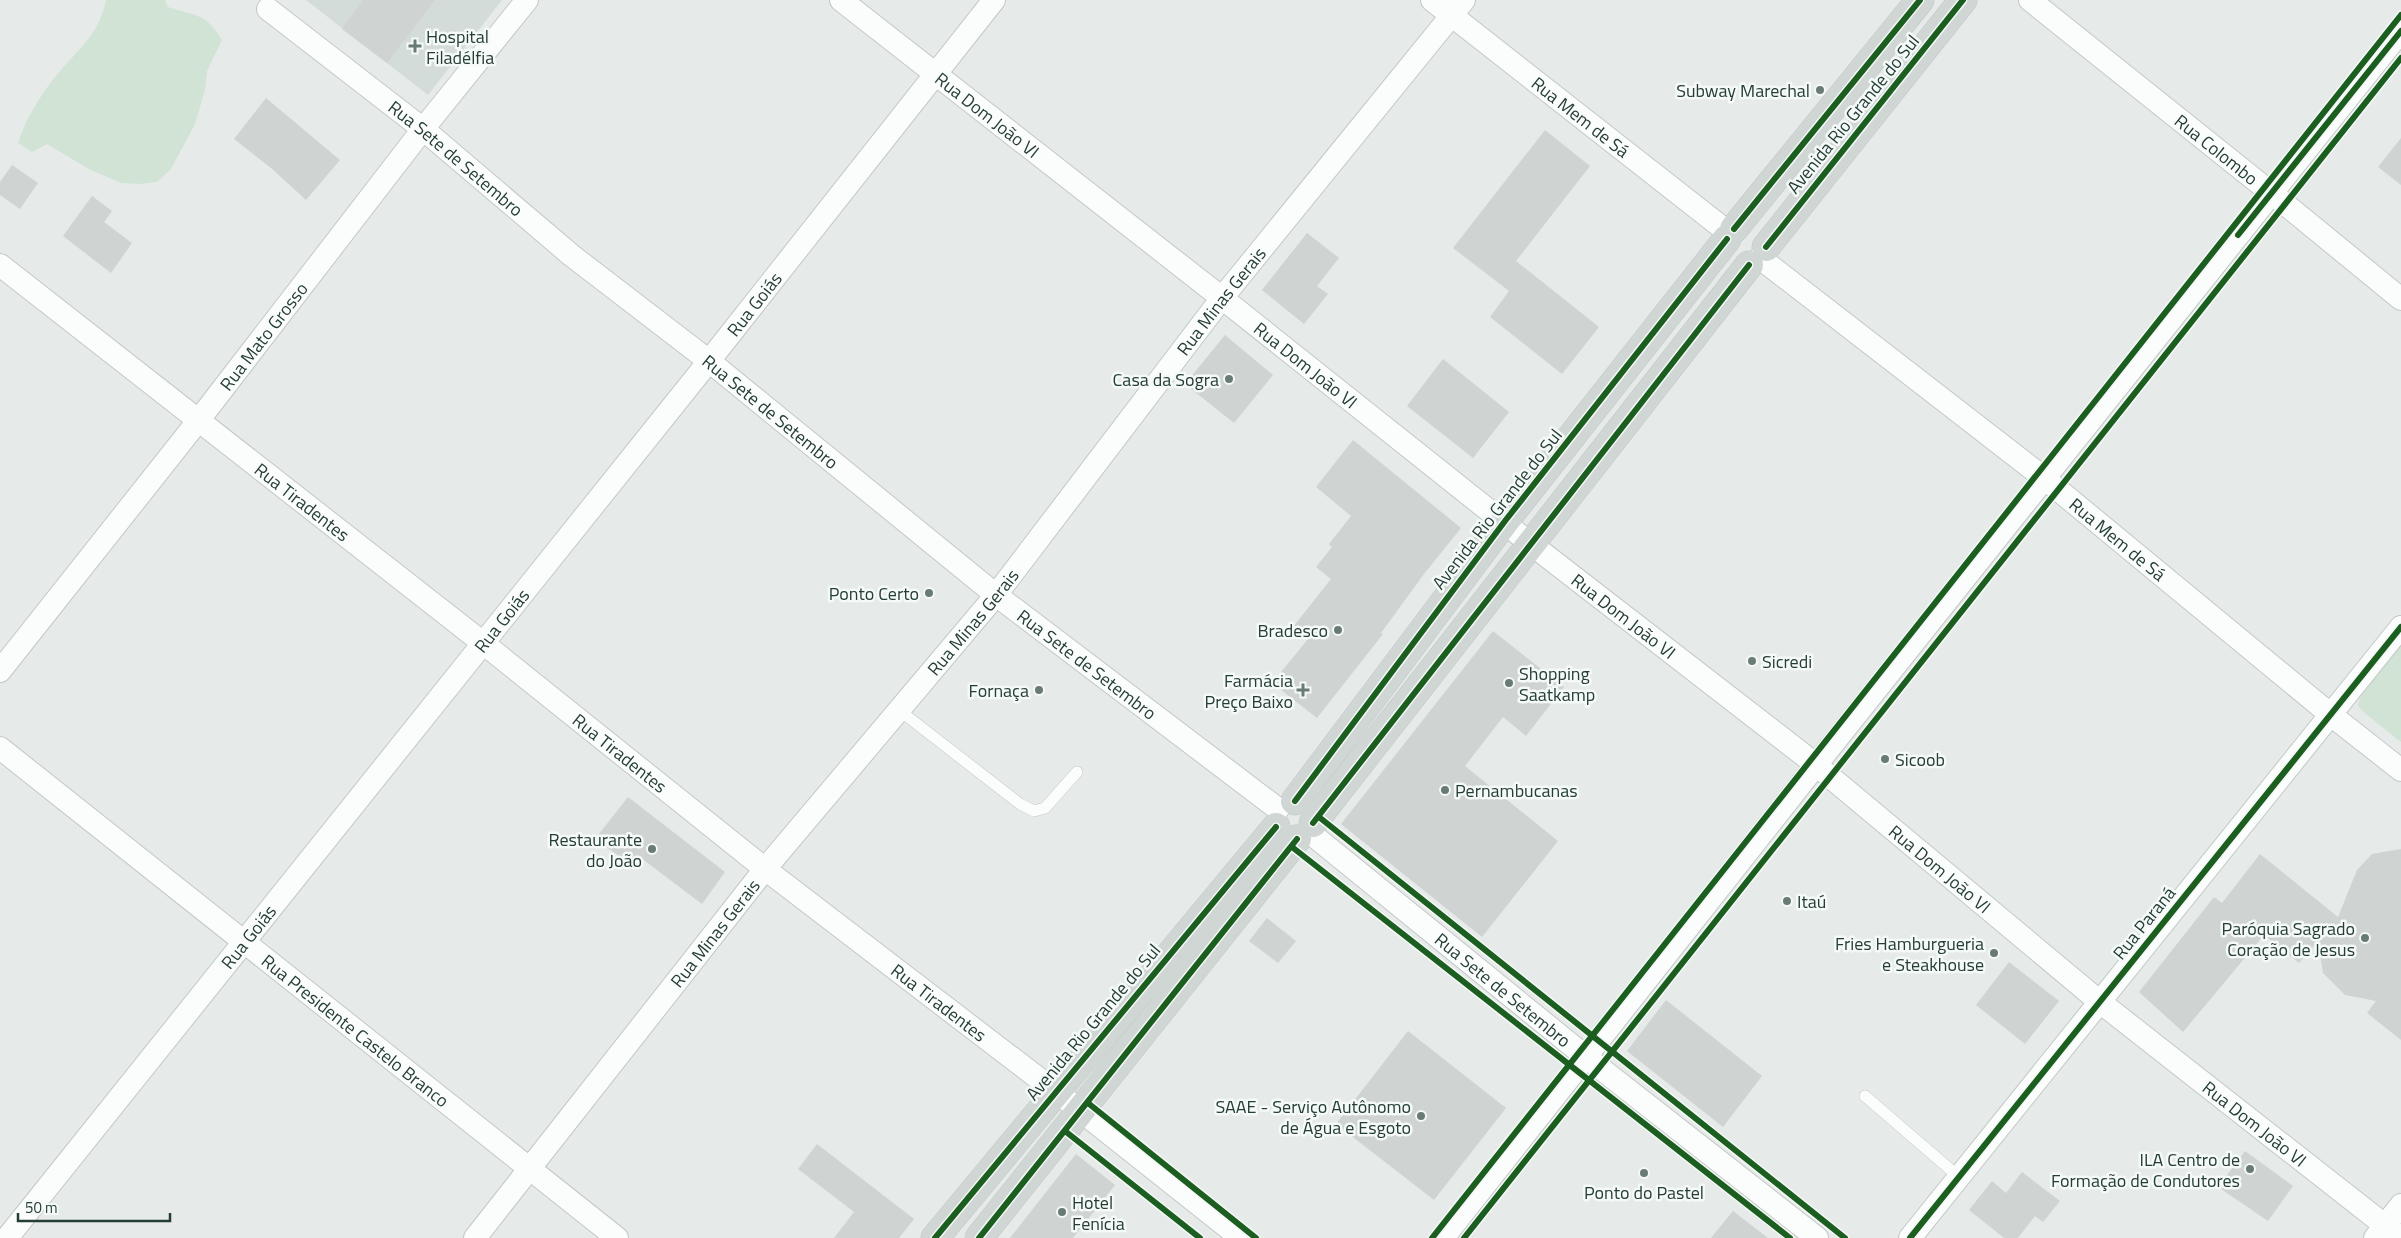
<svg xmlns="http://www.w3.org/2000/svg" width="2401" height="1238" font-family="'Titillium Web',sans-serif">
	<rect width="100%" height="100%" fill="#e6ebe9"/>
	<polygon fill="#d4dcd9" points="306,0 502,0 428,95"/>
	<g fill="#d0e3d5">
		<path d="M 106,0 L 165,0 L 168,7 C 196,16 206,13 222,40 L 207,71 L 205,90 L 195,124 L 171,169 L 157,182 L 139,184 L 121,183 L 89,169 L 47,144 L 32,152 L 18,143 C 26,117 43,91 61,70 C 82,46 99,33 106,0 Z"/>
		<polygon points="2401,646 2401,742 2361,710 2358,705 2360,697"/>
	</g>
	<g fill="#cfd3d1">
		<polygon points="363,0 435,0 387,63 342,29"/>
		<polygon points="266,98 340,160 306,200 271,168 234,139"/>
		<polygon points="1545,130 1590,166 1516,261 1599,327 1562,374 1490,317 1509,291 1453,248"/>
		<polygon points="2401,138 2401,185 2378,167"/>
		<polygon points="12,165 38,183 20,209 0,195 0,182"/>
		<polygon points="92,196 112,211 104,222 132,243 111,273 63,236"/>
		<polygon points="1307,233 1339,258 1317,286 1328,294 1304,324 1262,290"/>
		<polygon points="1225,335 1273,375 1234,423 1185,384"/>
		<polygon points="1443,359 1509,412 1473,458 1407,406"/>
		<polygon points="1353,440 1461,528 1424,574 1381,633 1383,634 1317,718 1272,683 1308,639 1293,627 1331,579 1316,567 1332,547 1329,544 1351,516 1316,487"/>
		<polygon points="1493,631 1564,687 1526,736 1503,717 1465,766 1558,841 1482,937 1341,824"/>
		<polygon points="628,797 725,872 702,904 641,858 636,868 595,839"/>
		<polygon points="2401,849 2401,1040 2367,1013 2376,1001 2345,995 2323,973 2318,941 2299,963 2264,935 2183,1032 2139,992 2214,897 2222,903 2260,854 2338,917 2357,870 2372,854"/>
		<polygon points="1267,918 1296,941 1278,963 1249,941"/>
		<polygon points="2009,962 2059,1001 2025,1044 1976,1005"/>
		<polygon points="1666,1000 1762,1076 1723,1127 1627,1051"/>
		<polygon points="1408,1031 1506,1108 1434,1200 1336,1124"/>
		<polygon points="817,1144 914,1219 899,1238 834,1238 854,1212 798,1169"/>
		<polygon points="2245,1151 2293,1186 2268,1221 2218,1187"/>
		<polygon points="1076,1154 1115,1185 1073,1238 1010,1238"/>
		<polygon points="2022,1172 2060,1201 2043,1222 2035,1216 2018,1238 2004,1238 1969,1210 1992,1181 2006,1193"/>
		<polygon points="1733,1211 1768,1238 1711,1238"/>
	</g>
	<g fill="none" stroke-linecap="round" stroke-linejoin="round">
		<defs>
			<g id="service">
				<polyline points="899,710 1020,804 1034,811 1045,808 1077,772"/>
				<polyline points="1865,1096 1959,1177"/>
			</g>
			<g id="minor">
				<path id="s1" d="M 841,0 L 1222,298 L 1531,544 L 1810,760 L 2100,1002 L 2401,1238"/>
				<path id="s2" d="M 1432,0 L 1729,233"/>
				<path id="s3" d="M 2030,0 L 2285,204 L 2401,299"/>
				<path id="s4" d="M 268,9 L 423,129 L 571,255 L 709,361 L 996,595 L 1278,809"/>
				<path id="s5" d="M 1760,258 L 2039,474 L 2331,715 L 2401,770"/>
				<path id="s6" d="M 0,265 L 483,643 L 765,869 L 1081,1111 L 1241,1238"/>
				<path id="s7" d="M 0,671 L 198,421 L 423,129 L 527,0"/>
				<path id="s8" d="M 0,748 L 617,1238"/>
				<path id="s9" d="M 1309,832 L 1586,1057 L 1817,1238"/>
				<path id="s10" d="M 7,1238 L 709,361 L 994,0"/>
				<path id="s11" d="M 475,1238 L 765,869 L 996,595 L 1222,298 L 1464,0"/>
				<polyline points="1443,1238 1816,765 2401,31"/>
				<polyline points="1910,1238 2401,627"/>
				<polyline points="2375,1238 2401,1205"/>
			</g>
			<g id="primary">
				<polyline points="1734,229 1920,0"/>
				<polyline points="1766,247 1963,0"/>
				<polyline points="1295,801 1505,521 1727,239"/>
				<polyline points="1313,823 1749,265"/>
				<polyline points="935,1238 1276,827"/>
				<polyline points="979,1238 1297,839"/>
			</g>
		</defs>
		<use href="#service" stroke="#c3c8c6" stroke-width="12"/>
		<use href="#minor" stroke="#c3c8c6" stroke-width="24"/>
		<use href="#primary" stroke="#c2cac7" stroke-width="29"/>
		<use href="#service" stroke="#fbfcfc" stroke-width="11"/>
		<use href="#minor" stroke="#fbfcfc" stroke-width="22"/>
		<use href="#primary" stroke="#cfd6d4" stroke-width="28"/>
		<defs>
			<g id="cycleway">
				<polyline points="1734,229 1920,0"/>
				<polyline points="2238,235 2401,31"/>
				<polyline points="1766,247 1963,0"/>
				<polyline points="1295,801 1505,521 1727,239"/>
				<polyline points="1319,817 1845,1238"/>
				<polyline points="1313,823 1749,265"/>
				<polyline points="1292,847 1790,1238"/>
				<polyline points="1088,1103 1256,1238"/>
				<polyline points="1065,1131 1200,1238"/>
				<polyline points="935,1238 1276,827"/>
				<polyline points="979,1238 1297,839"/>
				<polyline points="1432,1238 2401,15"/>
				<polyline points="1464,1238 2401,58"/>
				<polyline points="1910,1238 2401,627"/>
			</g>
		</defs>
		<use href="#cycleway" stroke="#f5f9f7" stroke-width="9"/>
		<use href="#cycleway" stroke="#1b5e20" stroke-width="6"/>
	</g>
	<g fill="#687b75" stroke="#f5f9f7" stroke-width="2">
		<path d="M412.5 38.5h5v5h5v5h-5v5h-5v-5h-5v-5h5z"/>
		<circle cx="1820" cy="90" r="5"/>
		<circle cx="1229" cy="379" r="5"/>
		<circle cx="929" cy="593" r="5"/>
		<circle cx="1338" cy="630" r="5"/>
		<circle cx="1752" cy="661" r="5"/>
		<circle cx="1509" cy="683" r="5"/>
		<circle cx="1039" cy="690" r="5"/>
		<path d="M1300.5 682.5h5v5h5v5h-5v5h-5v-5h-5v-5h5z"/>
		<circle cx="1885" cy="759" r="5"/>
		<circle cx="1445" cy="790" r="5"/>
		<circle cx="652" cy="849" r="5"/>
		<circle cx="1787" cy="901" r="5"/>
		<circle cx="2365" cy="938" r="5"/>
		<circle cx="1994" cy="953" r="5"/>
		<circle cx="1421" cy="1116" r="5"/>
		<circle cx="2250" cy="1169" r="5"/>
		<circle cx="1644" cy="1173" r="5"/>
		<circle cx="1062" cy="1212" r="5"/>
	</g>
	<g text-anchor="middle" dominant-baseline="central" stroke-width="5" stroke-linejoin="round" paint-order="stroke">
		<g font-size="18" fill="#243e36" stroke="#f5f9f7" text-anchor="end">
			<text x="426" y="36" text-anchor="start">Hospital<tspan x="426" dy="21">Filadélfia</tspan></text>
			<text x="1810" y="90">Subway Marechal</text>
			<text x="1219" y="379">Casa da Sogra</text>
			<text x="919" y="593">Ponto Certo</text>
			<text x="1328" y="630">Bradesco</text>
			<text x="1762" y="661" text-anchor="start">Sicredi</text>
			<text x="1519" y="673" text-anchor="start">Shopping<tspan x="1519" dy="21">Saatkamp</tspan></text>
			<text x="1293" y="680">Farmácia<tspan x="1293" dy="21">Preço Baixo</tspan></text>
			<text x="1029" y="690">Fornaça</text>
			<text x="1895" y="759" text-anchor="start">Sicoob</text>
			<text x="1455" y="790" text-anchor="start">Pernambucanas</text>
			<text x="642" y="839">Restaurante<tspan x="642" dy="21">do João</tspan></text>
			<text x="1797" y="901" text-anchor="start">Itaú</text>
			<text x="2355" y="928">Paróquia Sagrado<tspan x="2355" dy="21">Coração de Jesus</tspan></text>
			<text x="1984" y="943">Fries Hamburgueria<tspan x="1984" dy="21">e Steakhouse</tspan></text>
			<text x="1411" y="1106">SAAE - Serviço Autônomo<tspan x="1411" dy="21">de Água e Esgoto</tspan></text>
			<text x="2240" y="1159">ILA Centro de<tspan x="2240" dy="21">Formação de Condutores</tspan></text>
			<text x="1644" y="1192" text-anchor="middle">Ponto do Pastel</text>
			<text x="1072" y="1202" text-anchor="start">Hotel<tspan x="1072" dy="21">Fenícia</tspan></text>
		</g>
		<g font-size="18" fill="#243e36" stroke="#f5f9f7">
			<text transform="translate(1853 114) rotate(-51)">Avenida Rio Grande do Sul</text>
			<text stroke="none"><textPath href="#s1" startOffset="186">Rua Dom João VI</textPath></text>
			<text stroke="none"><textPath href="#s2" startOffset="189">Rua Mem de Sá</textPath></text>
			<text stroke="none"><textPath href="#s3" startOffset="239">Rua Colombo</textPath></text>
			<text stroke="none"><textPath href="#s4" startOffset="240">Rua Sete de Setembro</textPath></text>
			<text stroke="none"><textPath href="#s11" startOffset="1198">Rua Minas Gerais</textPath></text>
			<text stroke="none"><textPath href="#s10" startOffset="1196">Rua Goiás</textPath></text>
			<text stroke="none"><textPath href="#s7" startOffset="426">Rua Mato Grosso</textPath></text>
			<text stroke="none"><textPath href="#s1" startOffset="591">Rua Dom João VI</textPath></text>
			<text stroke="none"><textPath href="#s4" startOffset="644">Rua Sete de Setembro</textPath></text>
			<text stroke="none"><textPath href="#s6" startOffset="384">Rua Tiradentes</textPath></text>
			<text transform="translate(1497 509) rotate(-52)">Avenida Rio Grande do Sul</text>
			<text stroke="none"><textPath href="#s5" startOffset="455">Rua Mem de Sá</textPath></text>
			<text stroke="none"><textPath href="#s1" startOffset="996">Rua Dom João VI</textPath></text>
			<text stroke="none"><textPath href="#s10" startOffset="791">Rua Goiás</textPath></text>
			<text stroke="none"><textPath href="#s11" startOffset="792">Rua Minas Gerais</textPath></text>
			<text stroke="none"><textPath href="#s4" startOffset="1049">Rua Sete de Setembro</textPath></text>
			<text stroke="none"><textPath href="#s6" startOffset="789">Rua Tiradentes</textPath></text>
			<text stroke="none"><textPath href="#s1" startOffset="1401">Rua Dom João VI</textPath></text>
			<text transform="translate(2144 923) rotate(-51)">Rua Paraná</text>
			<text stroke="none"><textPath href="#s11" startOffset="388">Rua Minas Gerais</textPath></text>
			<text stroke="none"><textPath href="#s10" startOffset="386">Rua Goiás</textPath></text>
			<text stroke="none"><textPath href="#s9" startOffset="250">Rua Sete de Setembro</textPath></text>
			<text stroke="none"><textPath href="#s6" startOffset="1194">Rua Tiradentes</textPath></text>
			<text transform="translate(1093 1022) rotate(-50)">Avenida Rio Grande do Sul</text>
			<text stroke="none"><textPath href="#s8" startOffset="454">Rua Presidente Castelo Branco</textPath></text>
			<text stroke="none"><textPath href="#s1" startOffset="1806">Rua Dom João VI</textPath></text>
		</g>
	</g>
	<path d="M18 1213v8h152v-8" fill="none" stroke="#243e36" stroke-width="2.5"/>
	<text x="25" y="1213" font-size="15" fill="#243e36" stroke="#f5f9f7" stroke-width="4" paint-order="stroke">50 m</text>
</svg>
